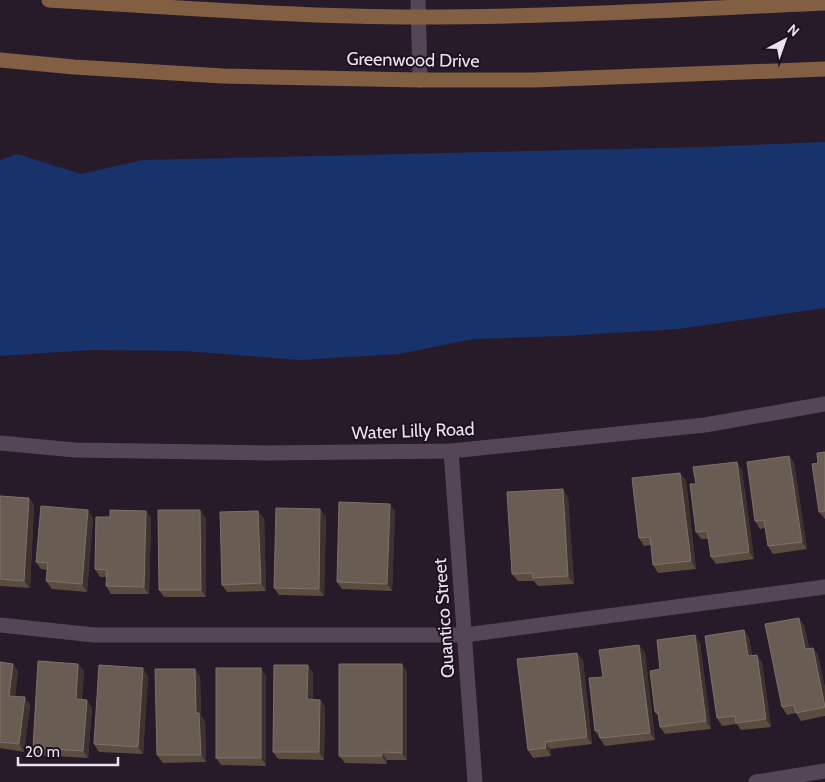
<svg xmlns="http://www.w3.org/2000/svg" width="825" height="782" font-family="Cabin,sans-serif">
	<rect width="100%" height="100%" fill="#271b2a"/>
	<polygon fill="#18326b" points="825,142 825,308 678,329 565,336 473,339 399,354 300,360 184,351 92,350 0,356 0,160 17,154 81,174 143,160 703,147"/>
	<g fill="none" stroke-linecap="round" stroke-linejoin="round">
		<polyline stroke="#544656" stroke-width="15" points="0,625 94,635 465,635 825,587"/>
		<g stroke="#544656" stroke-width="15">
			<polyline points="418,0 420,80"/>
			<polyline points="0,443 75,450 265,453 451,451 705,425 825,404"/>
			<polyline points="451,451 475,782"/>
			<polyline points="756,782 825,771"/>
		</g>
		<g stroke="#825f43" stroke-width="15">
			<path d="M 49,0 C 172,7 296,17 419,17 C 555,17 690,9 825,3"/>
			<polyline points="0,60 74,67 223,76 420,80 534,80 825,69"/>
		</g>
	</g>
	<g fill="#5a4c3f">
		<polygon points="825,452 825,519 819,512 818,463"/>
		<polygon points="789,456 794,463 807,549 773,554 768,546 765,528 760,529 755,521"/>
		<polygon points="742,470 754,559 716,564 711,557 709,539 701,539 696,532 696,484"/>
		<polygon points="686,480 696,569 658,573 653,565 651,545 644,546 639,538"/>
		<polygon points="0,496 29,498 34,505 30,588 0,586"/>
		<polygon points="568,497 574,584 538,586 534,581 518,581 512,574"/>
		<polygon points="320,509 326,517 324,596 279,595 274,588"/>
		<polygon points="146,511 151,518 149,594 111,594 106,586 106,577 100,577 95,569 110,517"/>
		<polygon points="395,511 392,591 342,589 337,582"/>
		<polygon points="93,518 87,592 52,589 46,581 47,570 41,569 36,562"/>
		<polygon points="206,518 206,597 164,597 159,590"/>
		<polygon points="264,518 266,591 227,592 222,585"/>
		<polygon points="804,625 809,648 813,648 818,655 825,688 825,716 801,721 796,713 787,715 782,707"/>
		<polygon points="744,630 749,638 752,655 762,662 771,727 741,730 737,724 722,726 717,718"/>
		<polygon points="700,643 711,729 665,734 660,727 658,716 655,712 660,669"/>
		<polygon points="639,645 645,653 655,740 605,746 595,731 603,677"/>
		<polygon points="583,660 592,744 550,749 551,756 533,758 528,750"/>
		<polygon points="0,662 18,671 15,696 30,705 24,752 0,748"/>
		<polygon points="78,664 84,671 82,699 92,707 88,758 38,755 33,748"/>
		<polygon points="402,664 407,672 407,760 387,760 387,764 345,763 339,756"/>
		<polygon points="313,673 313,699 320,700 325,707 324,760 278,759 273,752"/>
		<polygon points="148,676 143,754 99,752 94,744"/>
		<polygon points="200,676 201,716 205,721 206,762 163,763 157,755"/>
		<polygon points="266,676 266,766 221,765 216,758"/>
	</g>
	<g fill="#3f322f">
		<polygon points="789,456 794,463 807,549 802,542"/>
		<polygon points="737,462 742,470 754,559 749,552"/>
		<polygon points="680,473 686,480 696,569 691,561"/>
		<polygon points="563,489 568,497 574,584 568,576"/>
		<polygon points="29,498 34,505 30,588 24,581"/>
		<polygon points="390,504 395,511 392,591 387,584"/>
		<polygon points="320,509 326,517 324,596 319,589"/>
		<polygon points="88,510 93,518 87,592 82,584"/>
		<polygon points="200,510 206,518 206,597 201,590"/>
		<polygon points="146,511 151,518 149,594 144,587"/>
		<polygon points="258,511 264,518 266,591 261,583"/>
		<polygon points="799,618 804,625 811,657 805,649"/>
		<polygon points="744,630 749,638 753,663 748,656"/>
		<polygon points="695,635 700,643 711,729 706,721"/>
		<polygon points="639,645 645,653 655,740 650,733"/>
		<polygon points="813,648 818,655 825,688 825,706"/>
		<polygon points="577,653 583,660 592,744 587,737"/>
		<polygon points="757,655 762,662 771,727 766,719"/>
		<polygon points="13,664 18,671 14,703 9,696"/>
		<polygon points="78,664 84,671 81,707 76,699"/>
		<polygon points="402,664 407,672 407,760 402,753"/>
		<polygon points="308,665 313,673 313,707 307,699"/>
		<polygon points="143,668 148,676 143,754 138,747"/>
		<polygon points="261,668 266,676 266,766 261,758"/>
		<polygon points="195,669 200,676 201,716 205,721 206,762 201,755 196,713"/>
		<polygon points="25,697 30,705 24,752 19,744"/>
		<polygon points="87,700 92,707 88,758 83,751"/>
		<polygon points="320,700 325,707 324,760 319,752"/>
		<polygon points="545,742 550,749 551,756 546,748"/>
		<polygon points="382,752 387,760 387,764 382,756"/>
	</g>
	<g fill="#695c52" stroke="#7e716a">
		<polygon points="825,452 825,511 819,512 812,464 818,463 817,453"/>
		<polygon points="789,456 802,542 768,546 764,520 755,521 747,462"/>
		<polygon points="737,462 749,552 711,557 707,531 696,532 690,484 696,484 693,467"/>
		<polygon points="680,473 691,561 653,565 650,537 639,538 632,478"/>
		<polygon points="563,489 568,576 533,578 532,573 512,574 507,492"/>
		<polygon points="0,496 29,498 24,581 0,579"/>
		<polygon points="339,502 390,504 387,584 337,582"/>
		<polygon points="41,506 88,510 82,584 46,581 48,563 36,562"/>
		<polygon points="276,508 320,509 319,589 274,588"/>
		<polygon points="110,510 146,511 144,587 106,586 107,570 95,569 96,517 110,517"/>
		<polygon points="158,510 200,510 201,590 159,590"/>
		<polygon points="258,511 261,583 222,585 220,512"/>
		<polygon points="799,618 805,649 813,648 825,707 796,713 794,705 782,707 765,624"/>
		<polygon points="744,630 748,656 757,655 766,719 736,723 735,716 717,718 705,636"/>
		<polygon points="695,635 706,721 660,727 658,712 655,712 650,671 660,669 657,640"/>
		<polygon points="639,645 650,733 600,738 599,730 595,731 589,678 603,677 599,650"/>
		<polygon points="577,653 587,737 545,742 546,748 528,750 517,659"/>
		<polygon points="38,661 78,664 76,699 87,700 83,751 33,748"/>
		<polygon points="0,662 13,664 9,696 25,697 19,744 0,742"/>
		<polygon points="339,664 402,664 402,753 382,752 382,756 339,756"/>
		<polygon points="99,665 143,668 138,747 94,744"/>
		<polygon points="274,665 308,665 307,699 320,700 319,752 273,752"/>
		<rect x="216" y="668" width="45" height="90"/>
		<polygon points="155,669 195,669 196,713 199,713 201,755 157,755"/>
	</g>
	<g text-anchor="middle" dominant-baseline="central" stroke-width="4" stroke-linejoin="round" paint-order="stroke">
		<g font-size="18" fill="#eae2ec" stroke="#1d1220">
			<text transform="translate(413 60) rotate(1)">Greenwood Drive</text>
			<text transform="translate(413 431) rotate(-2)">Water Lilly Road</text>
			<text transform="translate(444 618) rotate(-94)">Quantico Street</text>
		</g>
	</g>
	<g transform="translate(785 40) rotate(41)" stroke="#1d1220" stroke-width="4" paint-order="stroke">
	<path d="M0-4L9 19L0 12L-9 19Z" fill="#eae2ec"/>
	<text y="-8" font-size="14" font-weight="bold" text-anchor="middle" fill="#eae2ec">N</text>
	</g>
	<path d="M18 757v8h100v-8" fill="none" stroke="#eae2ec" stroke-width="2.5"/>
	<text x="25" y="757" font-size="15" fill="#eae2ec" stroke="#1d1220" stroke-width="4" paint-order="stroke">20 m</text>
</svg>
